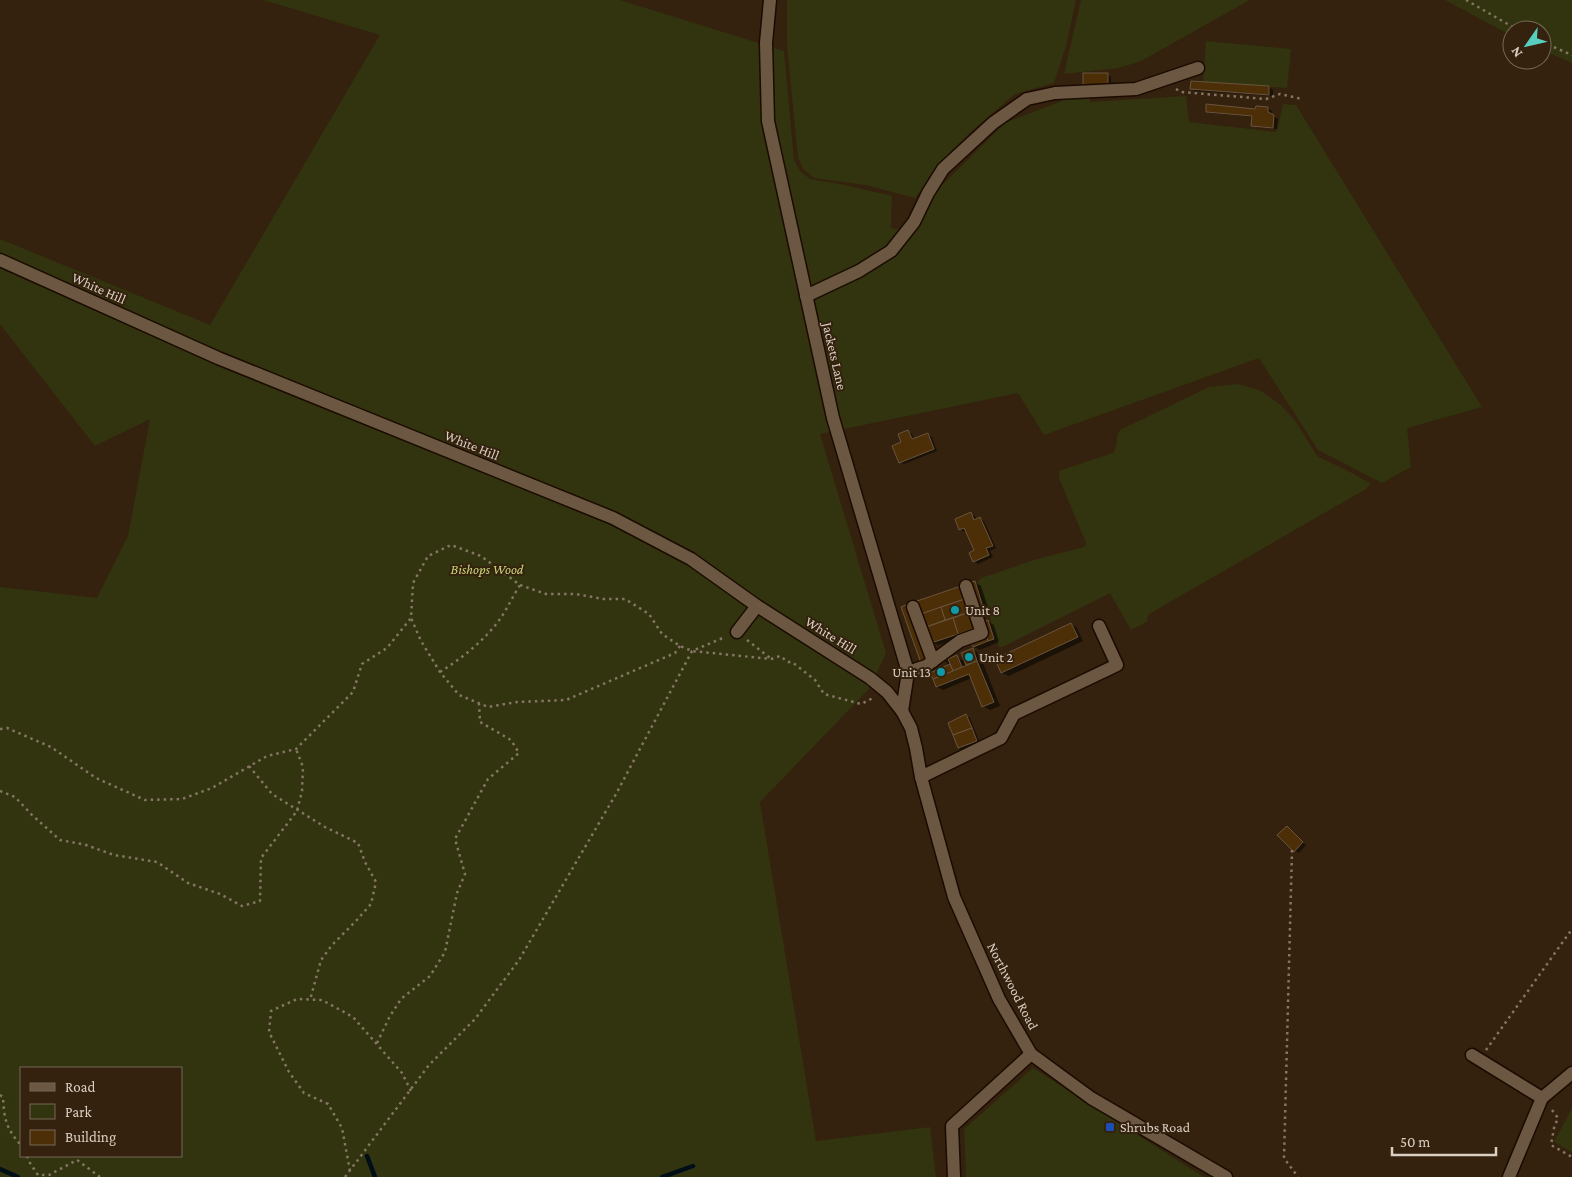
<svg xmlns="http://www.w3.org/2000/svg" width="1572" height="1177" font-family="'Crimson Pro',serif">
	<rect width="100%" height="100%" fill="#34220e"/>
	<g fill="#31340e" fill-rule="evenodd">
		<path d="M 263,0 L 620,0 L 784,51 L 794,160 L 800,171 L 810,179 L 845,185 L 892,196 L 891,228 L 914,232 L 933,194 L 1005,123 L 1090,90 L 1090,102 L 1186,96 L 1189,122 L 1277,132 L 1283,104 L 1296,105 L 1482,407 L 1407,428 L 1411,467 L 1382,483 L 1318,450 L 1259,358 L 1044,435 L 1018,393 L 820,434 L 886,653 L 869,689 L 760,802 L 816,1141 L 930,1127 L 936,1177 L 0,1177 L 0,587 L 97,598 L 128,536 L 150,419 L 95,446 L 0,324 L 0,239 L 210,325 L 380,35 ZM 21,1068 L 181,1068 L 181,1156 L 21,1156 Z"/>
		<polygon points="787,0 1076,0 1066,46 1054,83 1015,94 975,128 952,150 915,198 866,185 814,178 803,169 798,157 787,46"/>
		<polygon points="1081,0 1250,0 1141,61 1119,68 1064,74"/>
		<polygon points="1445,0 1572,0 1572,63 1542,50 1542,30 1512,30 1512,36"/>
		<polygon points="1206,41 1291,49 1287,88 1203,82"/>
		<path d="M 1239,384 L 1261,391 L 1281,405 L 1297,423 L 1317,456 L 1352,473 L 1371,484 L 1366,489 L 1149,614 L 1147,617 L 1148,621 L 1131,630 L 1110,593 L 1002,647 L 999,647 L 978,581 L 981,578 L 1034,560 L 1084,547 L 1086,543 L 1059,478 L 1059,471 L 1113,453 C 1118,446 1115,437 1120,430 L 1209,387 Z"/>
		<polygon points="1033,1068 1191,1169 1204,1177 966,1177 964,1129"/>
		<polygon points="1572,1108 1572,1152 1554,1142"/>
	</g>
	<g fill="#0007">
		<polygon points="1107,74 1111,77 1111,88 1089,88"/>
		<polygon points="1192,82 1269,87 1273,90 1273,96 1195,91 1191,88"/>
		<polygon points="1257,107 1268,108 1272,111 1272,115 1278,119 1277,129 1256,127 1252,125 1253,117 1211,113 1207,111 1256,110"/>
		<polygon points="908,432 912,434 914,440 928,434 932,437 937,451 904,464 900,462 902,443"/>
		<polygon points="971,514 975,516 977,520 980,518 984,521 996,548 990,551 993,557 978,564 974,561 975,551 967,531 964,532 960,529"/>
		<polygon points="975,583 981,586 989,610 986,611 979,607"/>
		<polygon points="961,588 981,632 938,645 932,642 919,602"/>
		<polygon points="987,621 994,625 999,642 980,650 974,647"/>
		<polygon points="1071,624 1077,628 1083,641 1009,676 1002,673 996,660"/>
		<polygon points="973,650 979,653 1000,706 990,710 983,706 972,678 943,690 937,687 949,666 945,661 957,657 966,662"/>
		<polygon points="966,716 970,718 980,743 963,750 959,748 949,723"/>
		<polygon points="1287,827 1306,845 1299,853 1295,851"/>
	</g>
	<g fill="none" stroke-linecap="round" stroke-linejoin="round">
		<g stroke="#000e18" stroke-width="4.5">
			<polyline points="367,1156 375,1177"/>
			<polyline points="0,1169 18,1177"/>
			<polyline points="662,1177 693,1166"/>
		</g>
	</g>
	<g fill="#4d2f07" stroke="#69543f">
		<rect x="1083" y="73" width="25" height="14"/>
		<polygon points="1191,81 1269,86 1269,95 1190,89"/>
		<polygon points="1206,104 1255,109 1256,106 1268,107 1268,112 1274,115 1273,128 1251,126 1252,116 1206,112"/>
		<polygon points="908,430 912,439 928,433 934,449 899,463 892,446 901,442 898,434"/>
		<polygon points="971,512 974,520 980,517 993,546 986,548 989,555 973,562 969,553 974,550 964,528 959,530 955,519"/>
		<polygon points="975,581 983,607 978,608 969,583"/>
		<polygon points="961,586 965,599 921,614 917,601"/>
		<polygon points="965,599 970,612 945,620 941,607"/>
		<polygon points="908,604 928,660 921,663 901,607"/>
		<polygon points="941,607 945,620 926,627 921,614"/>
		<polygon points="970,612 975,628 958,634 953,618"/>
		<polygon points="953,618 958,634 931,643 926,627"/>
		<polygon points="988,620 994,639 988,641 982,622"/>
		<polygon points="1071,623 1078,637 1001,673 995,659"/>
		<polygon points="986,636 988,641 973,647 971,642"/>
		<polygon points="973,648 977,661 966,665 961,653"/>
		<polygon points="957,655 962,667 953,671 948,659"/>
		<polygon points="977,661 994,702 982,707 969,674 936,687 933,679"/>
		<polygon points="950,664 953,671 933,679 930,673"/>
		<polygon points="966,714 972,728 953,735 948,723"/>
		<polygon points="972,728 977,741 958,748 953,735"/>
		<polygon points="1287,826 1303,842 1294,852 1277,835"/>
	</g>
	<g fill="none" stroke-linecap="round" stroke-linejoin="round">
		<defs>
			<g id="minor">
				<polyline points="770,0 766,43 768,121 833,418 908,672 902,711"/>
				<polyline points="0,260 218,358 613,518 691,559 757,606 870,678 887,692 902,711 911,728 916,748 921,777 954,897 999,999 1031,1054 1091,1098 1226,1177"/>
				<polyline points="806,296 859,271 891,251 914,222 928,193 943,169 993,123 1027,99 1055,93 1136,89 1198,68"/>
				<polyline points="913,607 933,661"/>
				<polyline points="737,632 757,606"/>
				<polyline points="908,672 926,666 960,641 982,633 966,586"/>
				<polyline points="921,777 1001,738 1014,714 1117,665 1099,626"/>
				<polyline points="1472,1055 1542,1098"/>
				<polyline points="954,1177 952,1126 1031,1054"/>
				<polyline points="1509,1177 1542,1098 1572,1073"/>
			</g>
		</defs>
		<use href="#minor" stroke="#1b0b00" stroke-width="15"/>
		<g stroke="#857565" stroke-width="2.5" stroke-dasharray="2.5 4" stroke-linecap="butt">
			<polyline points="1466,0 1518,30"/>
			<polyline points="1542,42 1572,55"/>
			<polyline points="1176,89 1181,92 1266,99 1280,94 1302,99"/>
			<polyline points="747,640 770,658"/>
			<polyline points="680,646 675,653 566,700 517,702 488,707 459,695 440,672 421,641 411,618 413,583 428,556 451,545 481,556 520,585 546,594 576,594 603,599 625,599 649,614 662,634 680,646 692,651 771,659 780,656 788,662 792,662 815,680 824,694 861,704 873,698"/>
			<path d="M 440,672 C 462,658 484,641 500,619 C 507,609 513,596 520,585"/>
			<polyline points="0,729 7,728 51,747 96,778 145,800 182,799 212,788 267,756 296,749 353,692 362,664 387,648 411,618"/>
			<polyline points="249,766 272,794 325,827 358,843 365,862 376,882 371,904 356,921 332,945 321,960 310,1000"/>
			<polyline points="0,791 15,797 32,815 60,840 86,845 114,855 157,862 188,883 220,894 242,906 260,901 261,858 297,811 302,791 303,767 296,749"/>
			<polyline points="1292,850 1284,1158 1298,1177"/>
			<polyline points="377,1043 390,1016 401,999 430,976 445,952 457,893 465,874 455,839 488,779 519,753 511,740 480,722 479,704"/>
			<polyline points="1486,1050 1572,929"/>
			<path d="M 0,1095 L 3,1097 C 4,1118 6,1129 21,1145"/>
			<polyline points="1552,1110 1558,1118 1554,1128 1551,1145 1572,1157"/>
			<polyline points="27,1156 30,1163 38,1175 49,1175 77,1160 100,1177"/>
			<polyline points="350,1171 342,1128 328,1104 304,1093 289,1072 269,1032 271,1011 297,999 322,1000 353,1017 402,1073 411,1091"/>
			<polyline points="345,1177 429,1065 475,1019 519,960 616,794 692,651 725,637"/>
		</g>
		<use href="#minor" stroke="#6b5742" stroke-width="12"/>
	</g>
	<g fill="#0f9aa8" stroke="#34220e" stroke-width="2">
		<circle cx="955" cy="610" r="5"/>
		<circle cx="969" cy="657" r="5"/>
		<circle cx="941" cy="672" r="5"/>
	</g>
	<rect fill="#1a4fb4" stroke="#34220e" stroke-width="2" x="1105" y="1122" width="10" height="10" rx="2.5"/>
	<g text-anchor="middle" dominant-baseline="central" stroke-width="4" stroke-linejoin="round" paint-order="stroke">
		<g font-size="14" fill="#dbcfc3" stroke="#34220e">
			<text transform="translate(99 288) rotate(24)">White Hill</text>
			<text transform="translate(835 356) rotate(77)">Jackets Lane</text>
			<text transform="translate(472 445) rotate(22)">White Hill</text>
			<text transform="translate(831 635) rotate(32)">White Hill</text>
			<text transform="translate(1013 986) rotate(63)">Northwood Road</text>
		</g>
		<g font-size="14" font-style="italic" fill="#cad379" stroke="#34220e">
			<text x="487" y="569">Bishops Wood</text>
		</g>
		<g font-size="14" fill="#dbcfc3" stroke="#34220e" text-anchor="start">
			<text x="965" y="610">Unit 8</text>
			<text x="979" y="657">Unit 2</text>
			<text x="931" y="672" text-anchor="end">Unit 13</text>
			<text x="1120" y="1127">Shrubs Road</text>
		</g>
	</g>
	<rect x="20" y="1067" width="162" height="90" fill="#34220e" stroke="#776756"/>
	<rect x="30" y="1083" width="25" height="8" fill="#6b5742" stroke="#776756"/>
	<text x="65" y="1092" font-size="15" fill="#dbcfc3">Road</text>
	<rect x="30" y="1104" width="25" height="15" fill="#31340e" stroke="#776756"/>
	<text x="65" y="1117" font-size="15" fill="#dbcfc3">Park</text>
	<rect x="30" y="1130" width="25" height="15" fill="#4d2f07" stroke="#776756"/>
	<text x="65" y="1142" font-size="15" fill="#dbcfc3">Building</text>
	<g transform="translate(1527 45) rotate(236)"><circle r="24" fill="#34220e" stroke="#776756"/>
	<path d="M0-4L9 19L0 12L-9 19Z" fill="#58cebf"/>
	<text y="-8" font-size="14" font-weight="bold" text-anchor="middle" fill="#dbcfc3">N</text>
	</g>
	<path d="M1392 1147v8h104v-8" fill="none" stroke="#dbcfc3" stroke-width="2.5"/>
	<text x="1400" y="1147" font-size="15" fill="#dbcfc3" stroke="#34220e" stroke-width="4" paint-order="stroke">50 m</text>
</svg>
